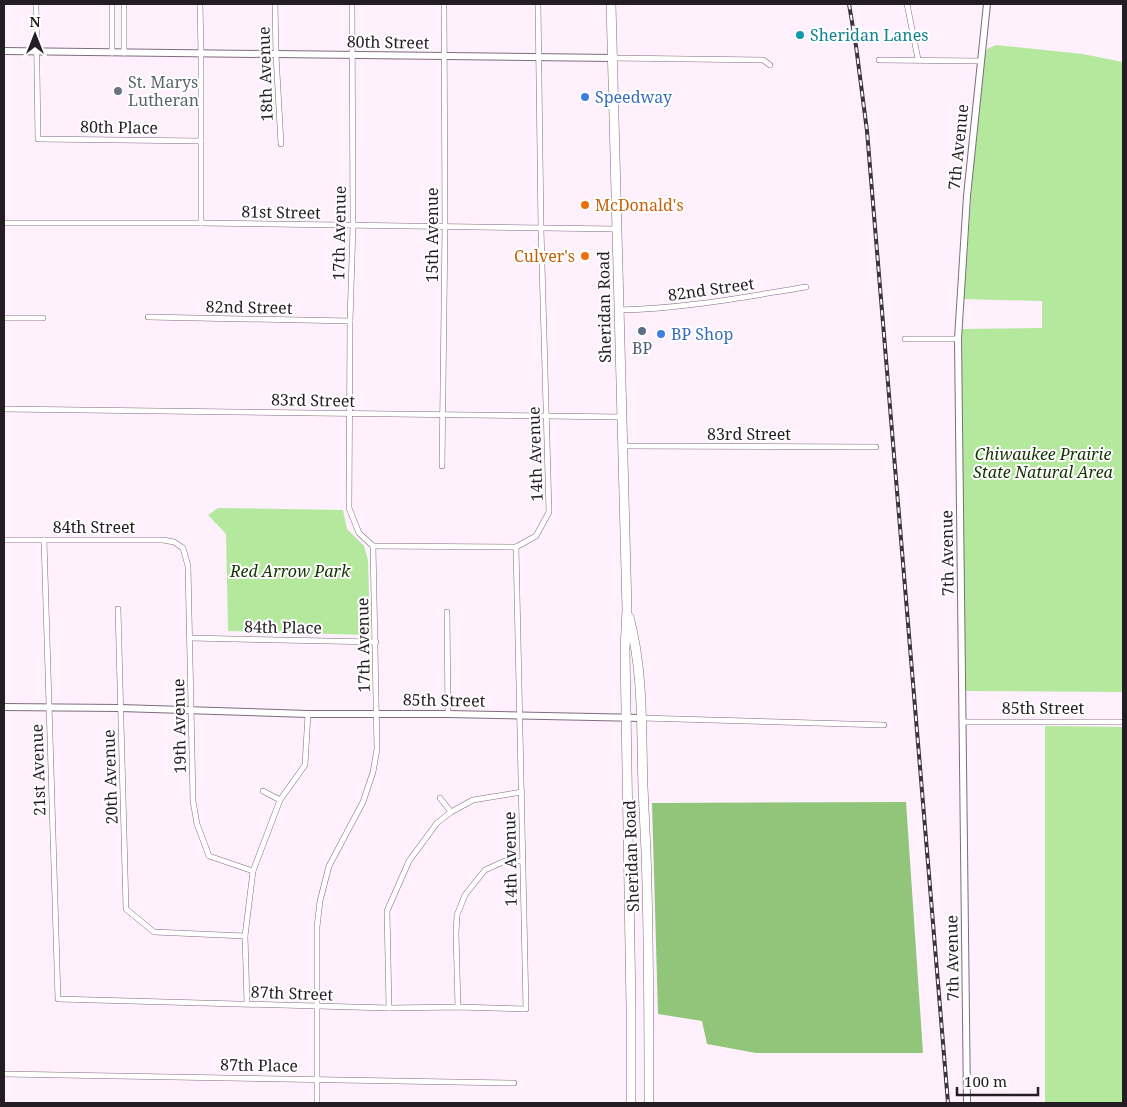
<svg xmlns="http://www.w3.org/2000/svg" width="1127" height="1107" font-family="'Noto Serif',serif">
	<rect width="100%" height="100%" fill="#fef1fd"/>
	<g fill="#b4e99d">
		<polygon points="996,45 1083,54 1123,62 1123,692 965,691 961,357 962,329 1042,328 1042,301 963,299 975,141 985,55 987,49"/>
		<polygon points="218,508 343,510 347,529 364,546 368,560 370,631 366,635 228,631 226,534 208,515"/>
		<polygon points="1045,726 1123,727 1123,1103 1045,1103"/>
	</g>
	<polygon fill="#91c579" points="906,802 923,1053 756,1053 707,1044 702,1021 658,1014 652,803"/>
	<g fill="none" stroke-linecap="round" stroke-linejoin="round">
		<defs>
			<g id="minor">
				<polyline points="36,4 38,139 201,141"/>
				<polyline points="112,4 112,53"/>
				<polyline points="124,4 124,53"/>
				<polyline points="200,4 201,53 201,223"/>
				<polyline points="275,4 276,55 281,144"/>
				<polyline points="907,4 918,59"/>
				<polyline points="613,58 763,60 770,65"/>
				<polyline points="879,60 981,61"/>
				<polyline points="4,223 201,223 618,229"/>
				<path d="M 619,310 C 682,309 744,297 806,287"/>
				<polyline points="148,317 350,321"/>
				<polyline points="4,318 43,318"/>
				<polyline points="905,339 958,339"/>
				<polyline points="4,409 621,417"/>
				<polyline points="622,446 876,447"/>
				<polyline points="442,466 445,228 444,4"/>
				<polyline points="4,540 163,540 174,542 183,548 188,566 193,801 197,824 209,856 253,871"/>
				<polyline points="44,540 58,999 389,1008 458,1007 526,1009 516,547"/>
				<polyline points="373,546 516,547 536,536 549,512 541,229 538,4"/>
				<polyline points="118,609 126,909 154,932 245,936"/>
				<polyline points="447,612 448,714"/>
				<polyline points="190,638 376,642"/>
				<polyline points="642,718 884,725"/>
				<polyline points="963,722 1123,722"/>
				<polyline points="263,791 280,800"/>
				<polyline points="440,798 451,812"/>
				<polyline points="247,1003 245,936 253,871 280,800 305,765 308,714"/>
				<polyline points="458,1007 456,933 457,915 465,895 485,870 505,861 522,861"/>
				<polyline points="389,1008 387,911 409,861 437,823 451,812 473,800 522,792"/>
				<polyline points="4,1074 514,1083"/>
				<polyline points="317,1103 317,927 320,901 329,866 363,802 373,772 377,749 373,546 359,533 349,508 350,321 353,226 352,4"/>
			</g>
			<g id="tertiary">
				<polyline points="4,51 613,58"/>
				<polyline points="4,707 120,708 308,714 448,714 642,718"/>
				<polyline points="967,1103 958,339 967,196 987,4"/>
			</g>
			<g id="primary">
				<polyline points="611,4 627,609 625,650 631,1007 631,1103"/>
				<path d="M 629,617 C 644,673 641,730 643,787 C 644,809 645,831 646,852 C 649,936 649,1020 649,1103"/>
			</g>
		</defs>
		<use href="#minor" stroke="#7f6c7e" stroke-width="6"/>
		<use href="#tertiary" stroke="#7f6c7e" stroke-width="8"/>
		<use href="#primary" stroke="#7f6c7e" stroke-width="10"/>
		<use href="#minor" stroke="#fff" stroke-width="5"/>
		<use href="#tertiary" stroke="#fff" stroke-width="6"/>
		<use href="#primary" stroke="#fff" stroke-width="9"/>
		<defs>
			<polyline id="rail" points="849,4 856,46 867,131 948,1103"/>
		</defs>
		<use href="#rail" stroke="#3c343b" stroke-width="4"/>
		<use href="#rail" stroke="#fff" stroke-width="2" stroke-dasharray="5.5" stroke-linecap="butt"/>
	</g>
	<circle fill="#0f9aa8" stroke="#fff" stroke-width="2" cx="800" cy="35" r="5"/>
	<circle fill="#6b7280" stroke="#fff" stroke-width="2" cx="118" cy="91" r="5"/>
	<g fill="#3f7fe0" stroke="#fff" stroke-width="2">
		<circle cx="585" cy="97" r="5"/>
		<circle cx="661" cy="334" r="5"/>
	</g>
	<g fill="#e8710a" stroke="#fff" stroke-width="2">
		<circle cx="585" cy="205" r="5"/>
		<circle cx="585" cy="256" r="5"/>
	</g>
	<circle fill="#5c6f8a" stroke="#fff" stroke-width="2" cx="642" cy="331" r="5"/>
	<g text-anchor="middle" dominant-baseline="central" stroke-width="4" stroke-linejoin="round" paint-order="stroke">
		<g font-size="16" fill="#0d838f" stroke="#fff" text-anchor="start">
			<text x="810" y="35">Sheridan Lanes</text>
		</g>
		<g font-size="16" fill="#251d24" stroke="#fff">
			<text transform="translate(388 42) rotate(1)">80th Street</text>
			<text transform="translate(265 74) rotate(-92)">18th Avenue</text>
			<text transform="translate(119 127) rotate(1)">80th Place</text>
			<text transform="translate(958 147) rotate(-84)">7th Avenue</text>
			<text transform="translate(281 212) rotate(1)">81st Street</text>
			<text transform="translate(339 233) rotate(-89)">17th Avenue</text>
			<text transform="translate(432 235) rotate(-90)">15th Avenue</text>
			<text transform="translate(711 289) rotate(-8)">82nd Street</text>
			<text transform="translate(249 307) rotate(1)">82nd Street</text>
			<text transform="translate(604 307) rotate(-91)">Sheridan Road</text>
			<text transform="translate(313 400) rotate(1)">83rd Street</text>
			<text x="749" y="434">83rd Street</text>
			<text transform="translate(535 454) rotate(-92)">14th Avenue</text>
			<text x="94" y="527">84th Street</text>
			<text transform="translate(947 553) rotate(-91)">7th Avenue</text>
			<text transform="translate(283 627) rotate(1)">84th Place</text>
			<text transform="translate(363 645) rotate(-91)">17th Avenue</text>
			<text transform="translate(444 700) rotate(1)">85th Street</text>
			<text x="1043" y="708">85th Street</text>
			<text transform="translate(179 726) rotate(-91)">19th Avenue</text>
			<text transform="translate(38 770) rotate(-92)">21st Avenue</text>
			<text transform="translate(110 777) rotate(-92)">20th Avenue</text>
			<text transform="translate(631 856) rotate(-92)">Sheridan Road</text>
			<text transform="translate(510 859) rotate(-91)">14th Avenue</text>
			<text transform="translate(952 958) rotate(-91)">7th Avenue</text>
			<text transform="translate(292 993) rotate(2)">87th Street</text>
			<text transform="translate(259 1065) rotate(1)">87th Place</text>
		</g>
		<g font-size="16" fill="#5b616d" stroke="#fff" text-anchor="start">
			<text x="128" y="82">St. Marys<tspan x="128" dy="18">Lutheran</tspan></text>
		</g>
		<g font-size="16" fill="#366cbe" stroke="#fff" text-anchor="start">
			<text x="595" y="97">Speedway</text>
			<text x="671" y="334">BP Shop</text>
		</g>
		<g font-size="16" fill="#c56008" stroke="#fff" text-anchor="start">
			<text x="595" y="205">McDonald's</text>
			<text x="575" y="256" text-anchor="end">Culver's</text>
		</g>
		<g font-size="16" fill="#4e5e75" stroke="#fff">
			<text x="642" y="348">BP</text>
		</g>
		<g font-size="16" font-style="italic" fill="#123300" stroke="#fff">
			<text x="1043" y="454">Chiwaukee Prairie<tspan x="1043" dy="18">State Natural Area</tspan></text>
			<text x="290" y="571">Red Arrow Park</text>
		</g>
	</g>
	<rect width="1127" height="1107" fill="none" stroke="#251d24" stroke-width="10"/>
	<g transform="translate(35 35)" stroke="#ffffff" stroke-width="4" paint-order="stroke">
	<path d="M0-4L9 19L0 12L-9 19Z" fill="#251d24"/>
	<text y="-8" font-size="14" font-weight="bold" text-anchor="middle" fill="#251d24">N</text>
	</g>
	<path d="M957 1087v8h81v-8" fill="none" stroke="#251d24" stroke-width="2.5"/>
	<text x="964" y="1087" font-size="15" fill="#251d24" stroke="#ffffff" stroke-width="4" paint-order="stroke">100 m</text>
</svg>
